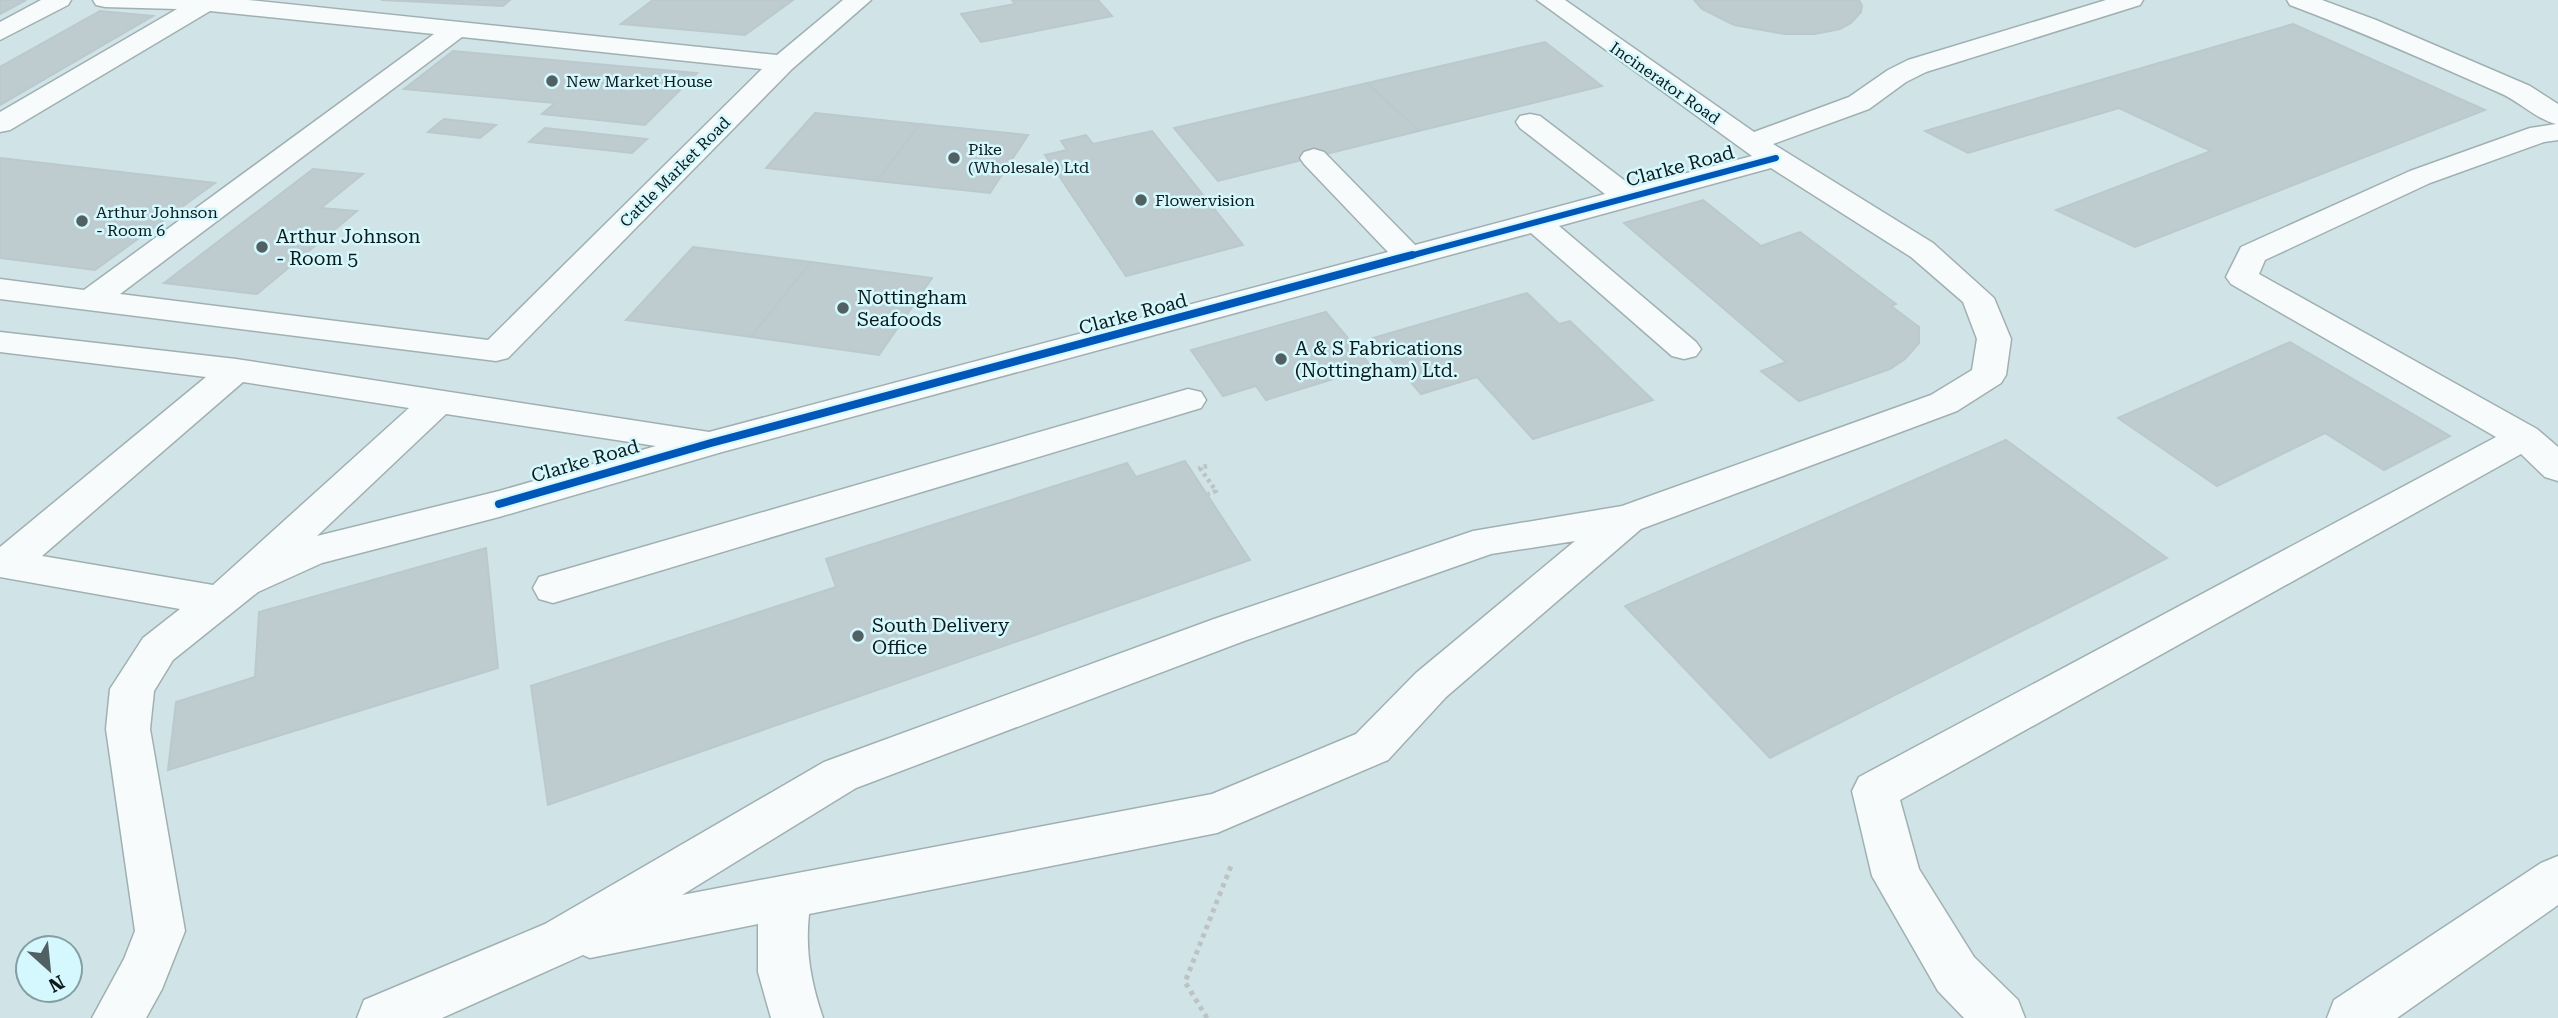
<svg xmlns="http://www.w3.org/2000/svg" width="2558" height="1018" font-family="'Roboto Serif',serif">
	<rect width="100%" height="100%" fill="#d0e4e7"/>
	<g fill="#beccd0" stroke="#bbc9ce" stroke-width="2">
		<polygon points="0,0 26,0 0,14"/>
		<polygon points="381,0 510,0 503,6"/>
		<polygon points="653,0 793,0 745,35 621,24"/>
		<polygon points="1012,0 1098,0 1112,16 981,42 961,14 1015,4"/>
		<polygon points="1694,0 1859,0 1862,6 1861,12 1851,23 1840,29 1815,34 1785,34 1734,25 1702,9"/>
		<polygon points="100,11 153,16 0,105 0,67"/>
		<polygon points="2293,24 2485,110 2135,247 2056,210 2211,151 2119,108 1968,153 1925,131"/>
		<polygon points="1545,42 1602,86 1419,131 1367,83"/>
		<polygon points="453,51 697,73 645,125 542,114 555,103 404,89"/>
		<polygon points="1367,83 1419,131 1218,181 1174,128"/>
		<polygon points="815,113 920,124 877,181 766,168"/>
		<polygon points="444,119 496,125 480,138 428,132"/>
		<polygon points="920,124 1028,135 990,193 877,181"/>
		<polygon points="545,128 647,139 632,153 529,142"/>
		<polygon points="1152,131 1243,245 1126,276 1045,155 1067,150 1061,141 1086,135 1093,144"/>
		<polygon points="0,159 1,158 215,183 95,270 0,258"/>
		<polygon points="313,169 363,174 321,208 357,211 257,294 164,283"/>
		<polygon points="1703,200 1761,246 1800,232 1896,304 1891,306 1919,327 1919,343 1905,359 1890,369 1799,401 1761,371 1786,362 1624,223"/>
		<polygon points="693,247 811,262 751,337 626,320"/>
		<polygon points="811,262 932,278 879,355 751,337"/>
		<polygon points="1527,293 1559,324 1570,321 1653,400 1533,439 1477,377 1421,394 1373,338"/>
		<polygon points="1326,312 1372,367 1266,400 1256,386 1223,396 1191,350"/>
		<polygon points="2290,342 2450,436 2384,470 2325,433 2217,486 2118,418"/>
		<polygon points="2006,440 2167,558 1770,758 1625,606"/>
		<polygon points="1185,461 1250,560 548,805 531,686 836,587 826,559 1127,463 1136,477"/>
		<polygon points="486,548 498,668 168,770 176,702 255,677 259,612"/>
	</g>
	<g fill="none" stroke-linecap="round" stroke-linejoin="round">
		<defs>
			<g id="minor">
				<path d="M 93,0 L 248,0 L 777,55 L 843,0 L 871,0 L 792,69 L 508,358 L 496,361 L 0,299 L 0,279 L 84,290 L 434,34 L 210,11 L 10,130 L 0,132 L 0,112 L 177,9 L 105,7 L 96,5 ZM 462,37 L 762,69 L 488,340 L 120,294 Z"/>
				<path d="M 1537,0 L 1565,0 L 1754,132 L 1849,97 L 1888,70 L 1908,60 L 2106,0 L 2143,0 L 2140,5 L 1926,72 L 1906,82 L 1869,109 L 1773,144 L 1933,243 L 1994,298 L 2011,339 L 2006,375 L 2001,383 L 1957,411 L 1641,529 L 1446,697 L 1388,760 L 1217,833 L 809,914 C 805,951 811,983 823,1018 L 771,1018 L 758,972 L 758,924 L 590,958 L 583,955 L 442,1018 L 357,1018 L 364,1000 L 545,924 L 824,762 L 1214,619 L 1473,531 L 1622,506 L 1931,395 L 1972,370 L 1977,339 L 1963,302 L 1911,257 L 1771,168 L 1559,226 L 1696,342 L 1701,349 L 1696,356 L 1684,359 L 1672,356 L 1531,233 L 722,452 L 499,517 L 322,563 L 258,592 L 173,660 L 154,691 L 150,729 L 185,931 L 162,989 L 146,1018 L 92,1018 L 124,959 L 135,931 L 106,729 L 110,689 L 143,638 L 180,609 L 0,577 L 0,547 L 206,377 L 0,352 L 0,332 L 236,359 L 709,432 L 1388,252 L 1304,164 L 1300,158 L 1304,152 L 1314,149 L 1324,152 L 1415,245 L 1605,194 L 1520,128 L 1516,122 L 1520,116 L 1530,114 L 1540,116 L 1633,187 L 1752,156 ZM 243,382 L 409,408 L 213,585 L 42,556 ZM 446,414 L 656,446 L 499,491 L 317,536 ZM 1575,541 L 1416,673 L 1356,734 L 1212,794 L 682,895 L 856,788 L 1244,641 L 1491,554 Z"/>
				<path d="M 2287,0 L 2322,0 L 2376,20 L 2530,86 L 2558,104 L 2558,140 L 2544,142 L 2430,183 L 2265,260 L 2259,274 L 2537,429 L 2558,447 L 2558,481 L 2545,477 L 2521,454 L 1900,800 L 1919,869 L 1974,957 L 2018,1000 L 2025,1018 L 1964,1018 L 1938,991 L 1872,876 L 1852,791 L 1859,777 L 2496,437 L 2231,284 L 2226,277 L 2241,247 L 2410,171 L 2530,128 L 2556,124 C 2536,119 2519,101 2500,93 C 2430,62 2362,32 2290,5 Z"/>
				<polygon points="1188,389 1201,392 1206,400 1201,408 553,603 539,599 533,588 539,577 553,573"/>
				<polygon points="2558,856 2558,905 2397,1018 2327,1018 2334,1000 2541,863"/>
			</g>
			<polygon id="highway" points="41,0 71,0 68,5 0,40 0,22"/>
		</defs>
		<use href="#minor" stroke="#a0b0b2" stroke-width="3"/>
		<use href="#highway" stroke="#a0b0b2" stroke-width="3"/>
		<polyline stroke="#bdc3c5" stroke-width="4.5" stroke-dasharray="3.5 3.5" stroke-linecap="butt" points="1207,466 1200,468 1216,491 1208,494"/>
		<polyline stroke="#bdc3c5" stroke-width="5" stroke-dasharray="4.5 4.5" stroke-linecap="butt" points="1207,1018 1185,982 1231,866"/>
		<use href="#minor" fill="#f8fbfb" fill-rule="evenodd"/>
		<use href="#highway" fill="#f8fbfb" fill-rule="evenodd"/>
		<defs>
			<polyline id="cycleway-far1" points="1406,257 1776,158"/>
			<polyline id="cycleway" points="499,504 711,443 1412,255"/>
		</defs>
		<use href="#cycleway-far1" stroke="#d4f8fd" stroke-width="10"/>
		<use href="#cycleway" stroke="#d4f8fd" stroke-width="12"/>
		<use href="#cycleway-far1" stroke="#0057b8" stroke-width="6"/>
		<use href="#cycleway" stroke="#0057b8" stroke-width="8"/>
	</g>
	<g fill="#516163" stroke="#d4f8fd" stroke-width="2.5">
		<circle cx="552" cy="81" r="7"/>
		<circle cx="954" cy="158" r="7"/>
		<circle cx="1141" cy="200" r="7"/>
		<circle cx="82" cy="221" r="7"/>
		<circle cx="262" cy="247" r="7"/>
		<circle cx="843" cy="308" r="7"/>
		<circle cx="1281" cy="359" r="7"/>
		<circle cx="858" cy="636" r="7"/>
	</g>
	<g text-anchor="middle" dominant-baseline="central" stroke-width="5" stroke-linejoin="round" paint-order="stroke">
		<g font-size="16" fill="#0d1a1c" stroke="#d4f8fd" text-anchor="start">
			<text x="566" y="81">New Market House</text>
			<text x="968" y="149">Pike<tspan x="968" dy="18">(Wholesale) Ltd</tspan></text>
			<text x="1155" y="200">Flowervision</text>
			<text x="96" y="212">Arthur Johnson<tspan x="96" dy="18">- Room 6</tspan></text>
		</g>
		<g font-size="16" fill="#0d1a1c" stroke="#d4f8fd">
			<text transform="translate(1665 83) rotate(35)">Incinerator Road</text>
			<text transform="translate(675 172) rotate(-45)">Cattle Market Road</text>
		</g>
		<g font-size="19" fill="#0d1a1c" stroke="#d4f8fd">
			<text transform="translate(1680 166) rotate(-15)">Clarke Road</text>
			<text transform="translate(1133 314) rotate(-15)">Clarke Road</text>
			<text transform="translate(585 461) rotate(-16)">Clarke Road</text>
		</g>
		<g font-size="19" fill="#0d1a1c" stroke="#d4f8fd" text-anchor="start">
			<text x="276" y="236">Arthur Johnson<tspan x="276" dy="22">- Room 5</tspan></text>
			<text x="857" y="297">Nottingham<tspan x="857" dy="22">Seafoods</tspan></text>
			<text x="1295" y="348">A &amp; S Fabrications<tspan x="1295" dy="22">(Nottingham) Ltd.</tspan></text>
			<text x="872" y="625">South Delivery<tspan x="872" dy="22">Office</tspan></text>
		</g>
	</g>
	<g transform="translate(49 969) rotate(153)"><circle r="33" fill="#d4f8fd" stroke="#849fa3" stroke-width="2"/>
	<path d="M0-5L12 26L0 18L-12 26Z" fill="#516163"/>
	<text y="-10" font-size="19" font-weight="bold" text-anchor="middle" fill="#0d1a1c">N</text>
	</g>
</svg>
